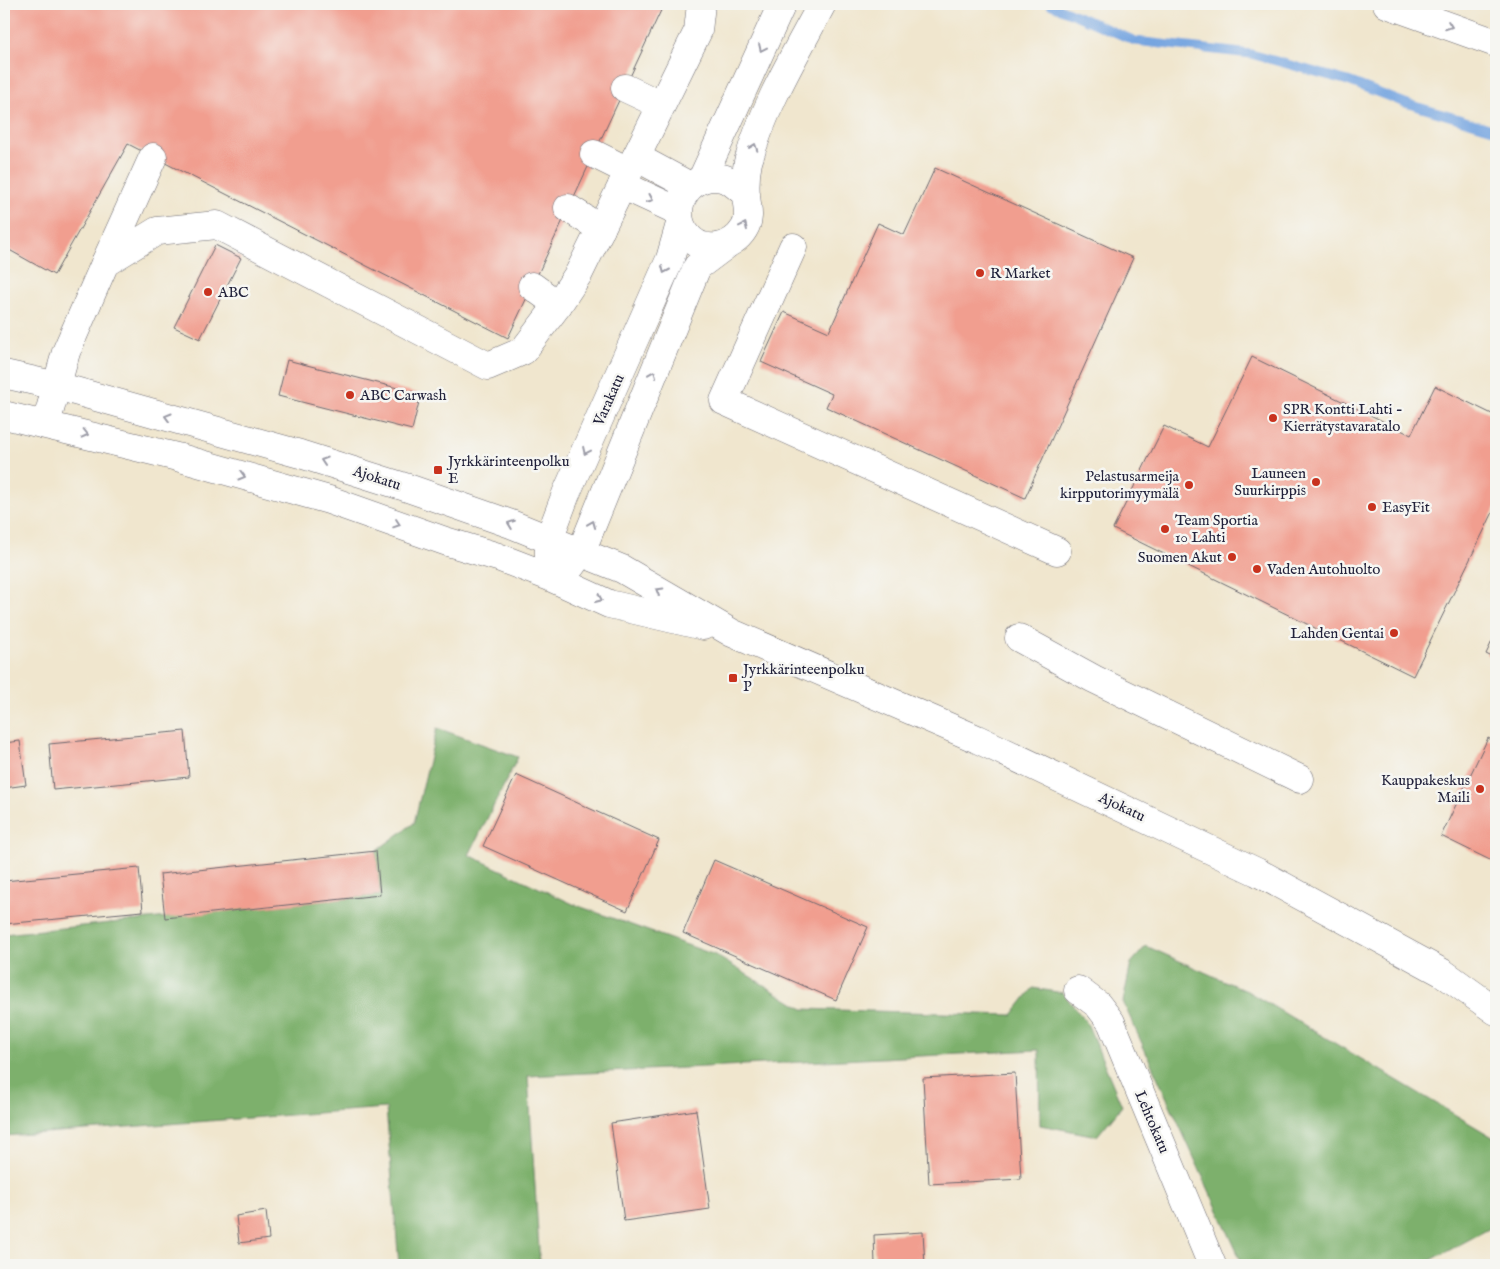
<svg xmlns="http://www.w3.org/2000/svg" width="1500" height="1269" font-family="'IM FELL English',serif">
	<rect width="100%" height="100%" fill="#f6f6f2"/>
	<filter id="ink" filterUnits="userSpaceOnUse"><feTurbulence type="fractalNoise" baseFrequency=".02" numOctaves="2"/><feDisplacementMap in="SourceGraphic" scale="10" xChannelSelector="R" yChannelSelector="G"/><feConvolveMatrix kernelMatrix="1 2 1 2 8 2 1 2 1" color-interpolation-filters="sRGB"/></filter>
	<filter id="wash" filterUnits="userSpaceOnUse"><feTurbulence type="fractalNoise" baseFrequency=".0096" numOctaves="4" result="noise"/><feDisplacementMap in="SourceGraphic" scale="20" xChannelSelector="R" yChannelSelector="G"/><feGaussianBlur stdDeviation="1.12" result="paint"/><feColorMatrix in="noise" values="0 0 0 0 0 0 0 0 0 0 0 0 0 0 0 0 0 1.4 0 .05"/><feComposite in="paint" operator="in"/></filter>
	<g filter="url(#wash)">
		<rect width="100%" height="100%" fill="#f0e6ce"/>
		<g fill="#7db06c" stroke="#506954">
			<polygon points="437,728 518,757 469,855 573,904 715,955 803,1009 1012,1015 1033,988 1063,993 1087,1023 1122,1106 1097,1136 1040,1125 1039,1050 528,1076 540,1265 399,1265 386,1108 4,1136 4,934 380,895 376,851 414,823"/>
			<polygon points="1146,946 1247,991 1496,1139 1496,1225 1422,1265 1243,1265 1123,1002 1131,963"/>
		</g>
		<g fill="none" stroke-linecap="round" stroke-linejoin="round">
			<polyline stroke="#76a5e0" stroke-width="9" points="1050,4 1135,41 1251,54 1348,81 1405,103 1496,130"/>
		</g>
		<g id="blocks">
			<g fill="#f19e8f">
				<polygon points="4,4 664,4 508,338 128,144 54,275 4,247"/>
				<polygon points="935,168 1133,258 1025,498 826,407 832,394 761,362 784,312 829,332 878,223 904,235"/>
				<polygon points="215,245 241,258 200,339 174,327"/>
				<polygon points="1252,357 1411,435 1435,386 1496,416 1496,506 1413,676 1113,529 1164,426 1208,447"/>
				<polygon points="287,360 421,394 412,430 278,396"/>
				<polygon points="1496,633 1496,659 1486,654"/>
				<polygon points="185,731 189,777 53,790 49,744"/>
				<polygon points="1488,738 1496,742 1496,863 1441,836"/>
				<polygon points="20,741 26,785 4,788 4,743"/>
				<polygon points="516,775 659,840 627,911 483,846"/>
				<polygon points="376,851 380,895 165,918 160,874"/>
				<polygon points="714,860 868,927 836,1000 683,933"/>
				<polygon points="139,868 143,911 4,924 4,881"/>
				<polygon points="1015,1073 1021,1179 929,1184 923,1078"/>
				<polygon points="696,1110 710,1209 624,1221 611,1123"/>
				<polygon points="266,1211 269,1239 239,1243 236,1216"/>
				<polygon points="923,1232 925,1265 875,1265 874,1235"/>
			</g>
		</g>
	</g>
	<g filter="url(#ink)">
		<use href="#blocks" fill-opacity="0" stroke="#6a676e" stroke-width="1"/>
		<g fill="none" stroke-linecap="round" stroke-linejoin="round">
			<defs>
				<g id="minor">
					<polyline points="625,88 661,105"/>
					<polyline points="594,154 628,171"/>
					<polyline points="153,157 105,263 157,231 217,225 488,366 523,351 558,305 579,273 698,31 701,4"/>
					<polyline points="636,157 690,186"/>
					<polyline points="702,179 782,4"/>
					<polyline points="622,185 678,211"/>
					<path d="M 746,194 C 741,190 734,183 728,180 C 694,166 664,206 687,235 C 702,255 732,249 744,229 C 751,218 747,207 746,196 C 745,185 746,171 748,162 C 764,106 795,55 822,4"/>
					<polyline points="568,208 601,229"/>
					<polyline points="793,247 724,401 1057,551"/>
					<polyline points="532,286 558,305"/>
					<polyline points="4,374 57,386 300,454 405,487 511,524 622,569 732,633 977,739 1257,872 1443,973 1496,1011"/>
					<polyline points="4,415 177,457 329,500 445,541 498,557 550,577 609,604 703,626"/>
					<polyline points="46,424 66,352 105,263"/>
					<polyline points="549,558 549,539 566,494 670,259 680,224"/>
					<polyline points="571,566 581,552 697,267 725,246"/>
					<polyline points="1019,638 1094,679 1300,779"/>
					<polyline points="1078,990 1098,1005 1111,1022 1212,1265"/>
				</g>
				<polyline id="major" points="1387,4 1496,43"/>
			</defs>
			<use href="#minor" stroke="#6a676e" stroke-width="29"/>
			<use href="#major" stroke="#6a676e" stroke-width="29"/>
			<use href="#minor" stroke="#fff" stroke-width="28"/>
			<use href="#major" stroke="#fff" stroke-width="28"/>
		</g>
		<defs><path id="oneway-chevron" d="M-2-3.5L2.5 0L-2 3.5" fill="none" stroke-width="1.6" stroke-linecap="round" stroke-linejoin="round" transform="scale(1.25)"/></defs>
		<g stroke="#9c9ca7">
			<use href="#oneway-chevron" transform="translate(1449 26) rotate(20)"/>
			<use href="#oneway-chevron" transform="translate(762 48) rotate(115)"/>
			<use href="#oneway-chevron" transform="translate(754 147) rotate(-71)"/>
			<use href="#oneway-chevron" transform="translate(650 199) rotate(24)"/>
			<use href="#oneway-chevron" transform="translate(744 226) rotate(-65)"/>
			<use href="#oneway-chevron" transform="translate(665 270) rotate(114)"/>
			<use href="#oneway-chevron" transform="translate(653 374) rotate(-68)"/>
			<use href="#oneway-chevron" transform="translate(168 417) rotate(-164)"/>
			<use href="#oneway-chevron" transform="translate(85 434) rotate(14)"/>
			<use href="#oneway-chevron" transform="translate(586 451) rotate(115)"/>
			<use href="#oneway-chevron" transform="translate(324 461) rotate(-162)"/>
			<use href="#oneway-chevron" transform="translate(242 476) rotate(16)"/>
			<use href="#oneway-chevron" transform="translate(397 524) rotate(19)"/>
			<use href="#oneway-chevron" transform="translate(511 524) rotate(-159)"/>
			<use href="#oneway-chevron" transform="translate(592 524) rotate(-68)"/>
			<use href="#oneway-chevron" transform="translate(659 591) rotate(-150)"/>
			<use href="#oneway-chevron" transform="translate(599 599) rotate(24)"/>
		</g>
	</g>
	<g fill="#c8321e" stroke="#f6f6f2" stroke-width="2">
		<circle cx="980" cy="273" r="5"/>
		<circle cx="208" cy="292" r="5"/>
		<circle cx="350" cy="395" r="5"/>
		<circle cx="1273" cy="418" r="5"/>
		<rect x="433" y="465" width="10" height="10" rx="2.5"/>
		<circle cx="1316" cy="482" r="5"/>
		<circle cx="1189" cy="485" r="5"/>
		<circle cx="1372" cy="507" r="5"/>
		<circle cx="1165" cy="529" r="5"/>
		<circle cx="1232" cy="557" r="5"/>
		<circle cx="1257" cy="569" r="5"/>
		<circle cx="1394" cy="633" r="5"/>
		<rect x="728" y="673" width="10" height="10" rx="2.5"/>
		<circle cx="1480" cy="789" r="5"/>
	</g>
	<g text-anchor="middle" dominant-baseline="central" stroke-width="5" stroke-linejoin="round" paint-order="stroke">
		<g font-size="15" fill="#22223b" stroke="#f6f6f2" text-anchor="start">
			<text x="990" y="273">R Market</text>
			<text x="218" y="292">ABC</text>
			<text x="360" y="395">ABC Carwash</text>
			<text x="1283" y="409">SPR Kontti Lahti -<tspan x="1283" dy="17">Kierrätystavaratalo</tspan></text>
			<text x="448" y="461">Jyrkkärinteenpolku<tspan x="448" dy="17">E</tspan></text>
			<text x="1306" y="473" text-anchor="end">Launeen<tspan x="1306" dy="17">Suurkirppis</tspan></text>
			<text x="1179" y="476" text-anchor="end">Pelastusarmeija<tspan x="1179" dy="17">kirpputorimyymälä</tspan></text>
			<text x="1382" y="507">EasyFit</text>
			<text x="1175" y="520">Team Sportia<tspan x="1175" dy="17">10 Lahti</tspan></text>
			<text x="1222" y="557" text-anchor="end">Suomen Akut</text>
			<text x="1267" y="569">Vaden Autohuolto</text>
			<text x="1384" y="633" text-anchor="end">Lahden Gentai</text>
			<text x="743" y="669">Jyrkkärinteenpolku<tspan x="743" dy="17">P</tspan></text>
			<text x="1470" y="780" text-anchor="end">Kauppakeskus<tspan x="1470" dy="17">Maili</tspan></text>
		</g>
		<g font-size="15" fill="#22223b" stroke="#f6f6f2">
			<text transform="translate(609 400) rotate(-66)">Varakatu</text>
			<text transform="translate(377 478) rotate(18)">Ajokatu</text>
			<text transform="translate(1122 807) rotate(25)">Ajokatu</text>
			<text transform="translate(1152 1122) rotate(67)">Lehtokatu</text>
		</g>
	</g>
	<rect width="1500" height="1269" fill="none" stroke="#f6f6f2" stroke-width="20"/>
</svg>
